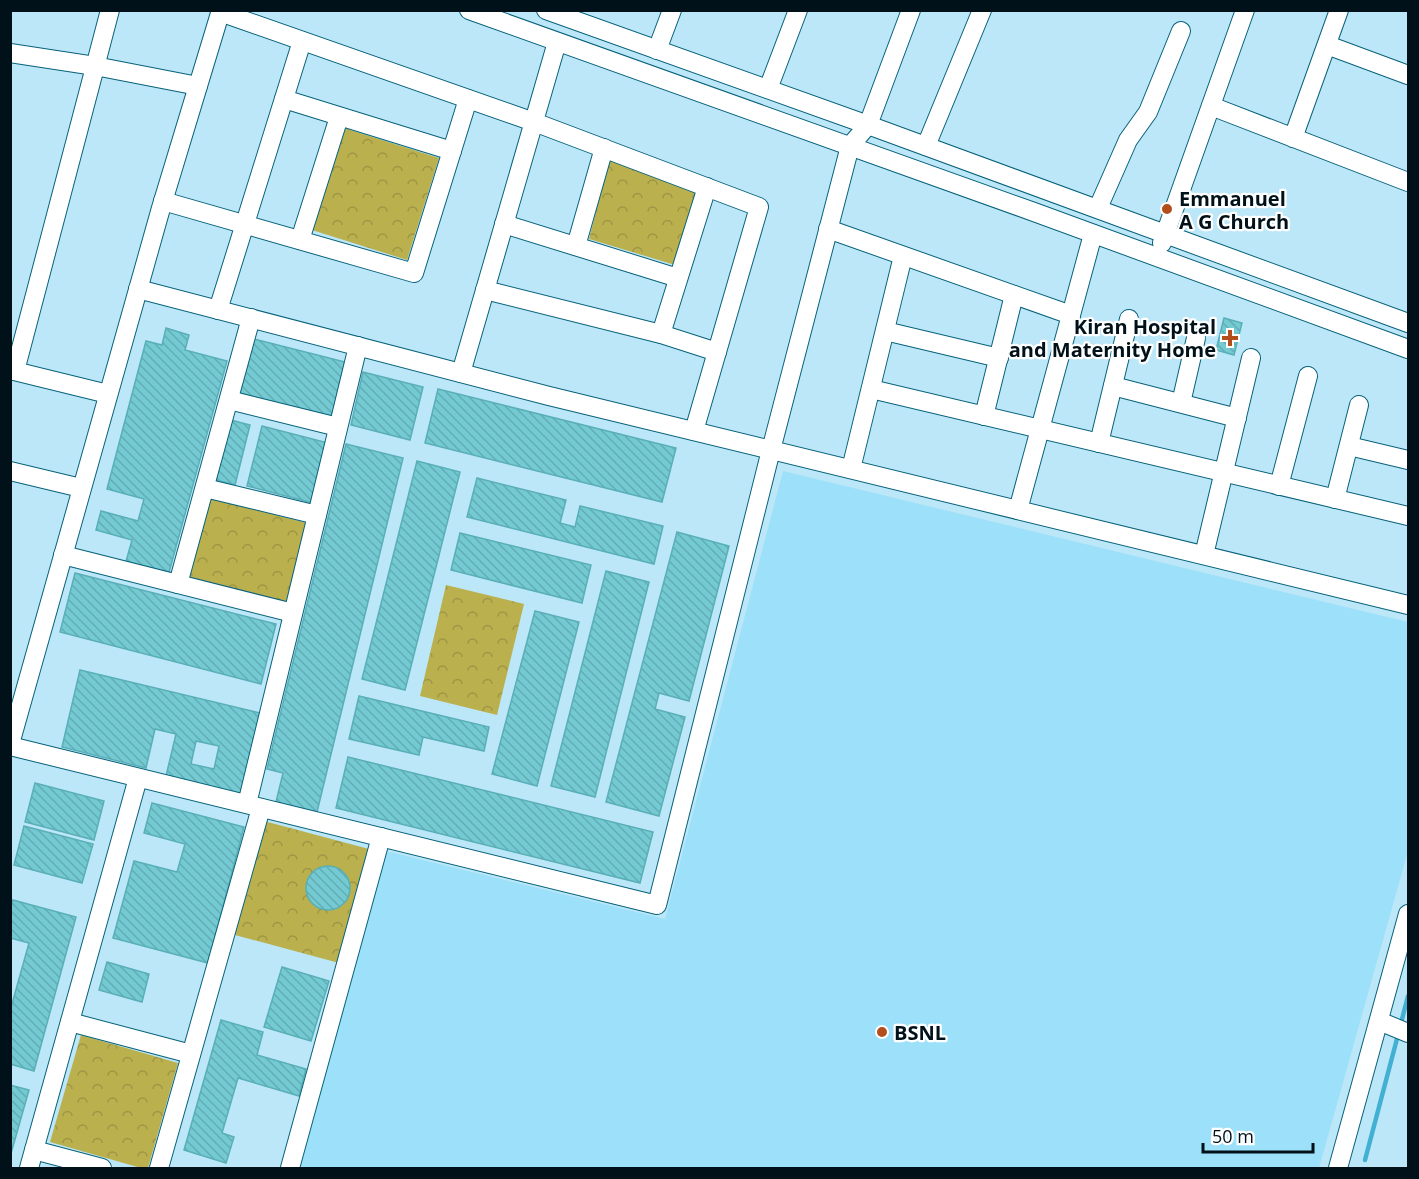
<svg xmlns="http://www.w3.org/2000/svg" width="1419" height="1179" font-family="'Open Sans',sans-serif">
	<defs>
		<pattern id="park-crowns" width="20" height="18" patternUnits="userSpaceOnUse" patternTransform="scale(1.5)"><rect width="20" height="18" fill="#bab04e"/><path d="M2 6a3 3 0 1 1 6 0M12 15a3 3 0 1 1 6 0" fill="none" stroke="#9e9644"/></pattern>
		<pattern id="building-back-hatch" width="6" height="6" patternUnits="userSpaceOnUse" patternTransform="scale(1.5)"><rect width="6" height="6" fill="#74cad2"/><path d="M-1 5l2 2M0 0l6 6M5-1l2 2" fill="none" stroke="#63acb4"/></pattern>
	</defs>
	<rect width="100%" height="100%" fill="#bce7f8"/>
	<polygon fill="#9de0f9" points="783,471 1408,622 1408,851 1319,1168 300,1168 386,851 665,919"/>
	<g fill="url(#park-crowns)">
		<polygon points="344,128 439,158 407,260 312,230"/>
		<polygon points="609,160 698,192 675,265 589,239"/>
		<polygon points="210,498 307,523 287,602 190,577"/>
		<polygon points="446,585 524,604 497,715 420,696"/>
		<polygon points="264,821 369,849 339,963 235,935"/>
		<polygon points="81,1035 178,1063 148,1168 141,1168 50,1142"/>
	</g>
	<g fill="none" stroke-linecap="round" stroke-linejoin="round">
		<g stroke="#42b0d3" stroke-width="4.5">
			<polyline points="1400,1027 1408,996"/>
			<polyline points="1365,1160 1398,1035"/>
		</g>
	</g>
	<g fill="url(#building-back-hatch)" stroke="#59afb7" stroke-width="1.5" fill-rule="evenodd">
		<polygon points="1224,318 1242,323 1234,355 1216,350"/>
		<polygon points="166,328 189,335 185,350 227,361 168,576 125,565 132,540 96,530 101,511 138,521 144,499 107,489 146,341 162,345"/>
		<polygon points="254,339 345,362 332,416 240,393"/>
		<polygon points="363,372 423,387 410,440 351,425"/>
		<polygon points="438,389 676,448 662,502 425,443"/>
		<polygon points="231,420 250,425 235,485 216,480"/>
		<polygon points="262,426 328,443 313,503 247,486"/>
		<polygon points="346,444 403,458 317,812 276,802 283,773 267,769"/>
		<polygon points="417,461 460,472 405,690 362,679"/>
		<polygon points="477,478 566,500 560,523 575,527 580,506 663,526 654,564 467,517"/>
		<polygon points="677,532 729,546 689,701 659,693 655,709 685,717 659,816 606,802"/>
		<polygon points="460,533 591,565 582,603 451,570"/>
		<polygon points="606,571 649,582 595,797 551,786"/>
		<polygon points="75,573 276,624 261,684 60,632"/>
		<polygon points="535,611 579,622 537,786 492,774"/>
		<path d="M 80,670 L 260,713 L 241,794 L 166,776 L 176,734 L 155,729 L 146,768 L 62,747 ZM 196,741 L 219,746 L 214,769 L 191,764 Z"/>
		<polygon points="359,696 489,727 484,751 423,737 419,755 349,739"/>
		<polygon points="348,757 653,832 640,883 336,808"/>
		<polygon points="35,783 104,801 94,840 25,822"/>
		<polygon points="152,803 244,827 208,963 113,938 134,861 177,872 185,844 144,833"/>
		<polygon points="24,826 93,844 82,883 14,865"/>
		<circle cx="328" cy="888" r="22"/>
		<polygon points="13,900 76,917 34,1071 10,1064 10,1011 29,943 10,938 10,907"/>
		<polygon points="107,962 149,974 142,1002 99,990"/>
		<polygon points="282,967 329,981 311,1041 264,1027"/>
		<polygon points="221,1020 263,1032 257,1055 306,1069 299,1096 238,1078 222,1133 234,1137 226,1163 184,1150"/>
		<polygon points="10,1085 29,1090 10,1157"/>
	</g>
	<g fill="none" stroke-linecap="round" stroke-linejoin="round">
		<defs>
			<g id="minor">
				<polyline points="469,10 1034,212 1408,349"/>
				<polyline points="546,10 868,125 1408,323"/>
				<polyline points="220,12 534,122 759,207 694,431"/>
				<polyline points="1327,45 1408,75"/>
				<polyline points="657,50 672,10"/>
				<polyline points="10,53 95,66 198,86"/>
				<polyline points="768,89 798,10"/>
				<polyline points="284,99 452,151"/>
				<polyline points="1211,106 1408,182"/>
				<polyline points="1293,138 1339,10"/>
				<polyline points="926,146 982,10"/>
				<polyline points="163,201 414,273 468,99"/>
				<polyline points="1098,208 1128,140 1148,112 1181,31"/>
				<polyline points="504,224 678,278"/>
				<polyline points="828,229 1071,315"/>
				<polyline points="300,240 339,117"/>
				<polyline points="1162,243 1245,10"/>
				<polyline points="576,246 604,148"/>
				<polyline points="138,289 549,396 1408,605"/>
				<polyline points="485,290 661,334 717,352"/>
				<polyline points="218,310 302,41"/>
				<polyline points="885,331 999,358"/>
				<polyline points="661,334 707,187"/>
				<polyline points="10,370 108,394"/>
				<polyline points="15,371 110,10"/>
				<polyline points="461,373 557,42"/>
				<polyline points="1113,386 1237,418"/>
				<polyline points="871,389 1408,516"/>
				<polyline points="229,400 338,427"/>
				<polyline points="1181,403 1196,338"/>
				<polyline points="984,416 1014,295"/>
				<polyline points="1099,443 1129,319"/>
				<polyline points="1349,446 1408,460"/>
				<polyline points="851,469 903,256"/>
				<polyline points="10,471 81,488"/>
				<polyline points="1279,486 1308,376"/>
				<polyline points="205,488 317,515"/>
				<polyline points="1335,499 1359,405"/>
				<polyline points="1018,510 1093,234"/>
				<polyline points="63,555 293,613"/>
				<polyline points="1204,555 1251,358"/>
				<polyline points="178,584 251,318"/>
				<polyline points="10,744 161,208 221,10"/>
				<polyline points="10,746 657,905 771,450 850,146 868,125 911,10"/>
				<polyline points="247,804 358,346"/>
				<polyline points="1379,1021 1408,1033"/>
				<polyline points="70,1022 191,1054"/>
				<polyline points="34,1150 102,1168"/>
				<polyline points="29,1168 138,778"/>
				<polyline points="159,1168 261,808"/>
				<polyline points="290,1168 381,837"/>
				<polyline points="1338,1168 1408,914"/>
			</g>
		</defs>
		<use href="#minor" stroke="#07627b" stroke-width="20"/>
		<use href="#minor" stroke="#fff" stroke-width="18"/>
	</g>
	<g fill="#b24e1c" stroke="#fff" stroke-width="2">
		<circle cx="1167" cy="209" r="6"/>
		<path d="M1227 329h6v6h6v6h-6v6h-6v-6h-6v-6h6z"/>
		<circle cx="882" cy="1032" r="6"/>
	</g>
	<g text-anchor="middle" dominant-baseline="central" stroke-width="4.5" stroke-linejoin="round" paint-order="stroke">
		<g font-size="20" font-weight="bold" fill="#001119" stroke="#fff" text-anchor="start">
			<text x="1179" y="198">Emmanuel<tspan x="1179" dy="23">A G Church</tspan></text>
			<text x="1216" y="326" text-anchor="end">Kiran Hospital<tspan x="1216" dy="23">and Maternity Home</tspan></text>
			<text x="894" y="1032">BSNL</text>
		</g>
	</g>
	<rect width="1419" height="1179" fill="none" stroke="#001119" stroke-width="24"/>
	<path d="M1203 1143v9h110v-9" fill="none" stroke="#001119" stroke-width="3"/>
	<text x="1212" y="1143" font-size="18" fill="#001119" stroke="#ffffff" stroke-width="4.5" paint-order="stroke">50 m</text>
</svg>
